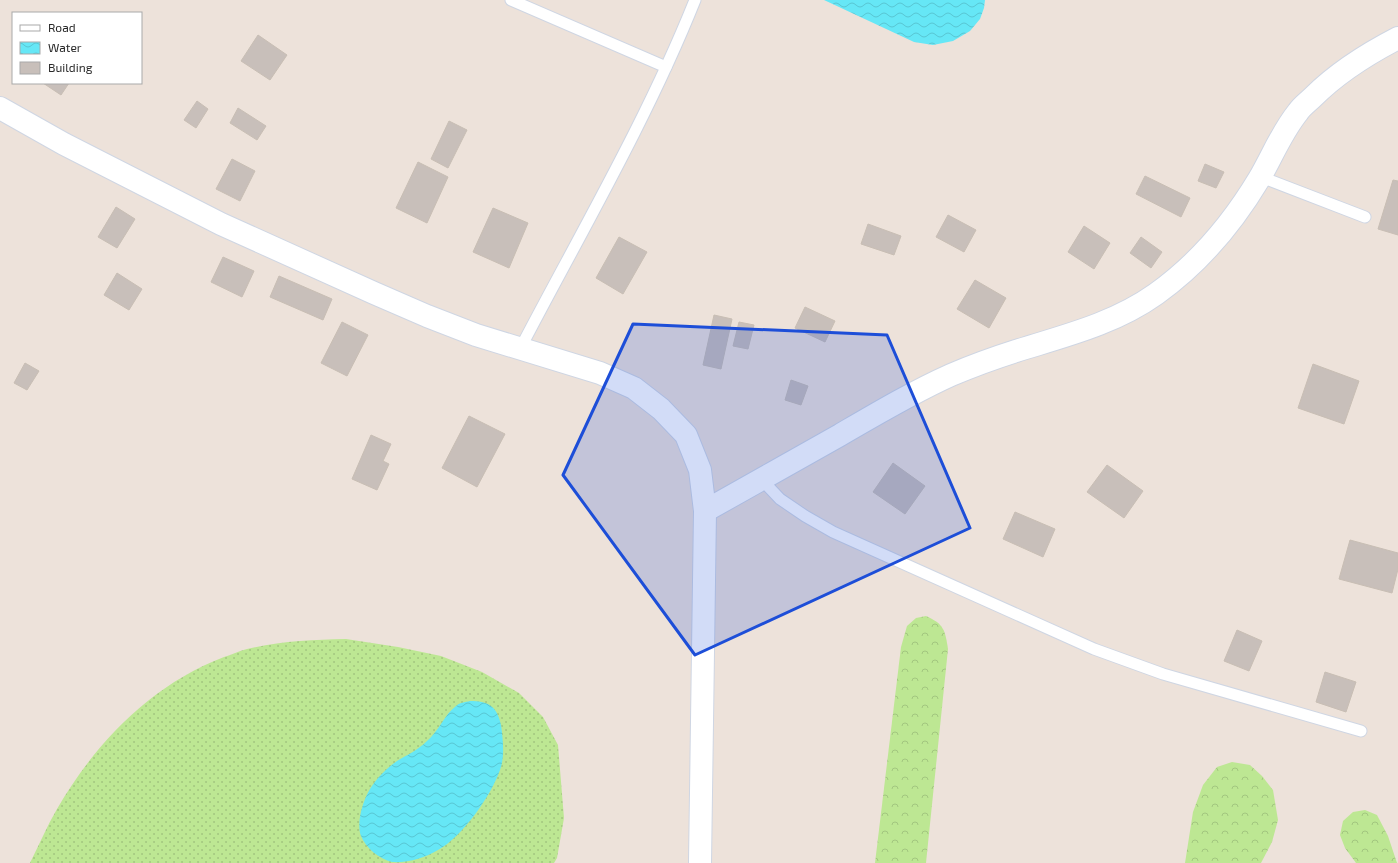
<svg xmlns="http://www.w3.org/2000/svg" width="1398" height="863" font-family="'Exo 2',sans-serif">
	<defs>
		<pattern id="grass-dots" width="8" height="8" patternUnits="userSpaceOnUse"><rect width="8" height="8" fill="#bde793"/><path d="M2 2h.1M6 6h.1" fill="none" stroke="#a2c67f" stroke-width="1.8" stroke-linecap="round"/></pattern>
		<pattern id="forest-crowns" width="20" height="18" patternUnits="userSpaceOnUse"><rect width="20" height="18" fill="#bde793"/><path d="M2 6a3 3 0 1 1 6 0M12 15a3 3 0 1 1 6 0" fill="none" stroke="#a2c67f"/></pattern>
		<pattern id="water-waves" width="16" height="10" patternUnits="userSpaceOnUse"><rect width="16" height="10" fill="#66e7f6"/><path d="M0 5q4-4 8 0t8 0" fill="none" stroke="#58c6d3"/></pattern>
	</defs>
	<rect width="100%" height="100%" fill="#ede2da"/>
	<path fill="url(#grass-dots)" d="M 346,639 L 398,647 L 441,656 L 482,672 L 519,693 L 543,717 L 558,745 L 564,818 L 557,858 L 554,863 L 30,863 C 39,845 47,826 57,809 C 96,742 151,685 224,657 C 231,655 239,651 247,649 C 280,641 312,640 346,639 Z"/>
	<g fill="url(#forest-crowns)">
		<path d="M 926,616 C 944,624 945,630 948,649 L 926,863 L 875,863 L 901,647 L 907,626 L 916,618 Z"/>
		<polygon points="1232,762 1250,765 1262,776 1273,790 1278,820 1272,842 1261,863 1185,863 1193,812 1203,785 1217,767"/>
		<polygon points="1365,810 1377,815 1388,836 1397,863 1356,863 1345,848 1340,835 1343,821 1353,812"/>
	</g>
	<g fill="url(#water-waves)">
		<polygon points="824,0 985,0 984,8 980,19 970,31 953,41 933,45 914,42"/>
		<path d="M 470,701 C 488,701 497,706 501,725 C 503,739 505,757 500,770 C 491,796 462,837 438,850 C 425,858 408,863 392,862 C 379,859 366,848 361,836 C 356,823 363,800 370,789 C 376,779 387,768 397,761 C 407,755 418,750 427,741 C 439,731 444,715 456,706 C 459,703 465,702 470,701 Z"/>
	</g>
	<g fill="#c8bfba" stroke="#c8beb4">
		<polygon points="258,35 287,55 270,80 241,61"/>
		<polygon points="43,83 69,83 61,95"/>
		<polygon points="197,101 208,109 196,128 184,120"/>
		<polygon points="238,108 266,126 257,140 230,123"/>
		<polygon points="449,121 467,130 448,168 431,159"/>
		<polygon points="232,159 255,171 240,201 216,189"/>
		<polygon points="418,162 448,177 427,223 396,208"/>
		<polygon points="1205,164 1224,172 1216,188 1198,181"/>
		<polygon points="1145,176 1190,198 1181,217 1136,194"/>
		<polygon points="1393,180 1398,181 1398,235 1378,229"/>
		<polygon points="116,207 135,219 117,248 98,237"/>
		<polygon points="493,208 528,223 509,268 473,252"/>
		<polygon points="948,215 976,230 964,252 936,237"/>
		<polygon points="868,224 901,236 894,255 861,244"/>
		<polygon points="1084,226 1110,243 1094,269 1068,252"/>
		<polygon points="619,237 647,252 623,294 596,278"/>
		<polygon points="1141,237 1162,252 1151,268 1130,253"/>
		<polygon points="223,257 254,271 242,297 211,282"/>
		<polygon points="117,273 142,289 129,310 104,295"/>
		<polygon points="279,276 332,299 323,320 270,297"/>
		<polygon points="975,280 1006,298 989,328 957,309"/>
		<polygon points="805,307 835,321 825,342 795,328"/>
		<polygon points="714,315 732,319 721,369 703,365"/>
		<polygon points="342,322 368,335 347,376 321,363"/>
		<polygon points="739,322 754,325 748,349 733,346"/>
		<polygon points="25,363 39,371 27,390 14,383"/>
		<polygon points="1313,364 1359,381 1344,424 1298,408"/>
		<polygon points="791,380 808,386 801,405 785,400"/>
		<polygon points="469,416 505,434 477,487 442,468"/>
		<polygon points="371,435 391,444 383,461 389,464 377,490 352,479"/>
		<polygon points="893,463 925,486 905,514 873,492"/>
		<polygon points="1107,465 1143,491 1124,518 1087,492"/>
		<polygon points="1015,512 1055,529 1043,557 1003,539"/>
		<polygon points="1350,540 1398,553 1398,569 1392,593 1339,579"/>
		<polygon points="1237,630 1262,641 1249,671 1224,661"/>
		<polygon points="1325,672 1356,682 1346,712 1316,702"/>
	</g>
	<g fill="none" stroke-linecap="round" stroke-linejoin="round">
		<defs>
			<g id="lane">
				<polyline points="511,0 666,67"/>
				<polyline points="1261,177 1365,217"/>
				<path d="M 520,349 C 580,234 647,120 695,0"/>
				<polyline points="762,480 780,499 805,516 833,532 1094,649 1163,674 1361,731"/>
			</g>
			<g id="street">
				<polyline points="0,108 64,144 221,224 374,293 427,316 476,335 600,373 634,388 661,409 686,435 700,470 705,511 700,863"/>
				<path d="M 705,511 C 750,486 795,460 840,435 C 876,414 913,392 951,375 C 972,366 994,358 1016,351 C 1064,336 1114,324 1156,294 C 1198,264 1232,224 1259,179 C 1272,157 1281,133 1298,112 C 1302,106 1308,102 1313,97 C 1338,72 1367,54 1398,38"/>
			</g>
		</defs>
		<use href="#lane" stroke="#cfd6e3" stroke-width="13"/>
		<use href="#street" stroke="#cfd6e3" stroke-width="24"/>
		<use href="#lane" stroke="#fff" stroke-width="11"/>
		<use href="#street" stroke="#fff" stroke-width="22"/>
	</g>
	<path fill="#1d4ed8" fill-opacity="0.2" stroke="#1d4ed8" stroke-width="3" stroke-linejoin="round" d="M 633,324 L 887,335 L 970,528 L 695,655 L 563,475 Z"/>
	<rect x="12" y="12" width="130" height="72" fill="#ffffff" stroke="#a9a9a9"/>
	<rect x="20" y="25" width="20" height="6" fill="#ffffff" stroke="#a9a9a9"/>
	<text x="48" y="32" font-size="12" fill="#292929">Road</text>
	<rect x="20" y="42" width="20" height="12" fill="url(#water-waves)" stroke="#a9a9a9"/>
	<text x="48" y="52" font-size="12" fill="#292929">Water</text>
	<rect x="20" y="62" width="20" height="12" fill="#c8bfba" stroke="#a9a9a9"/>
	<text x="48" y="72" font-size="12" fill="#292929">Building</text>
</svg>
